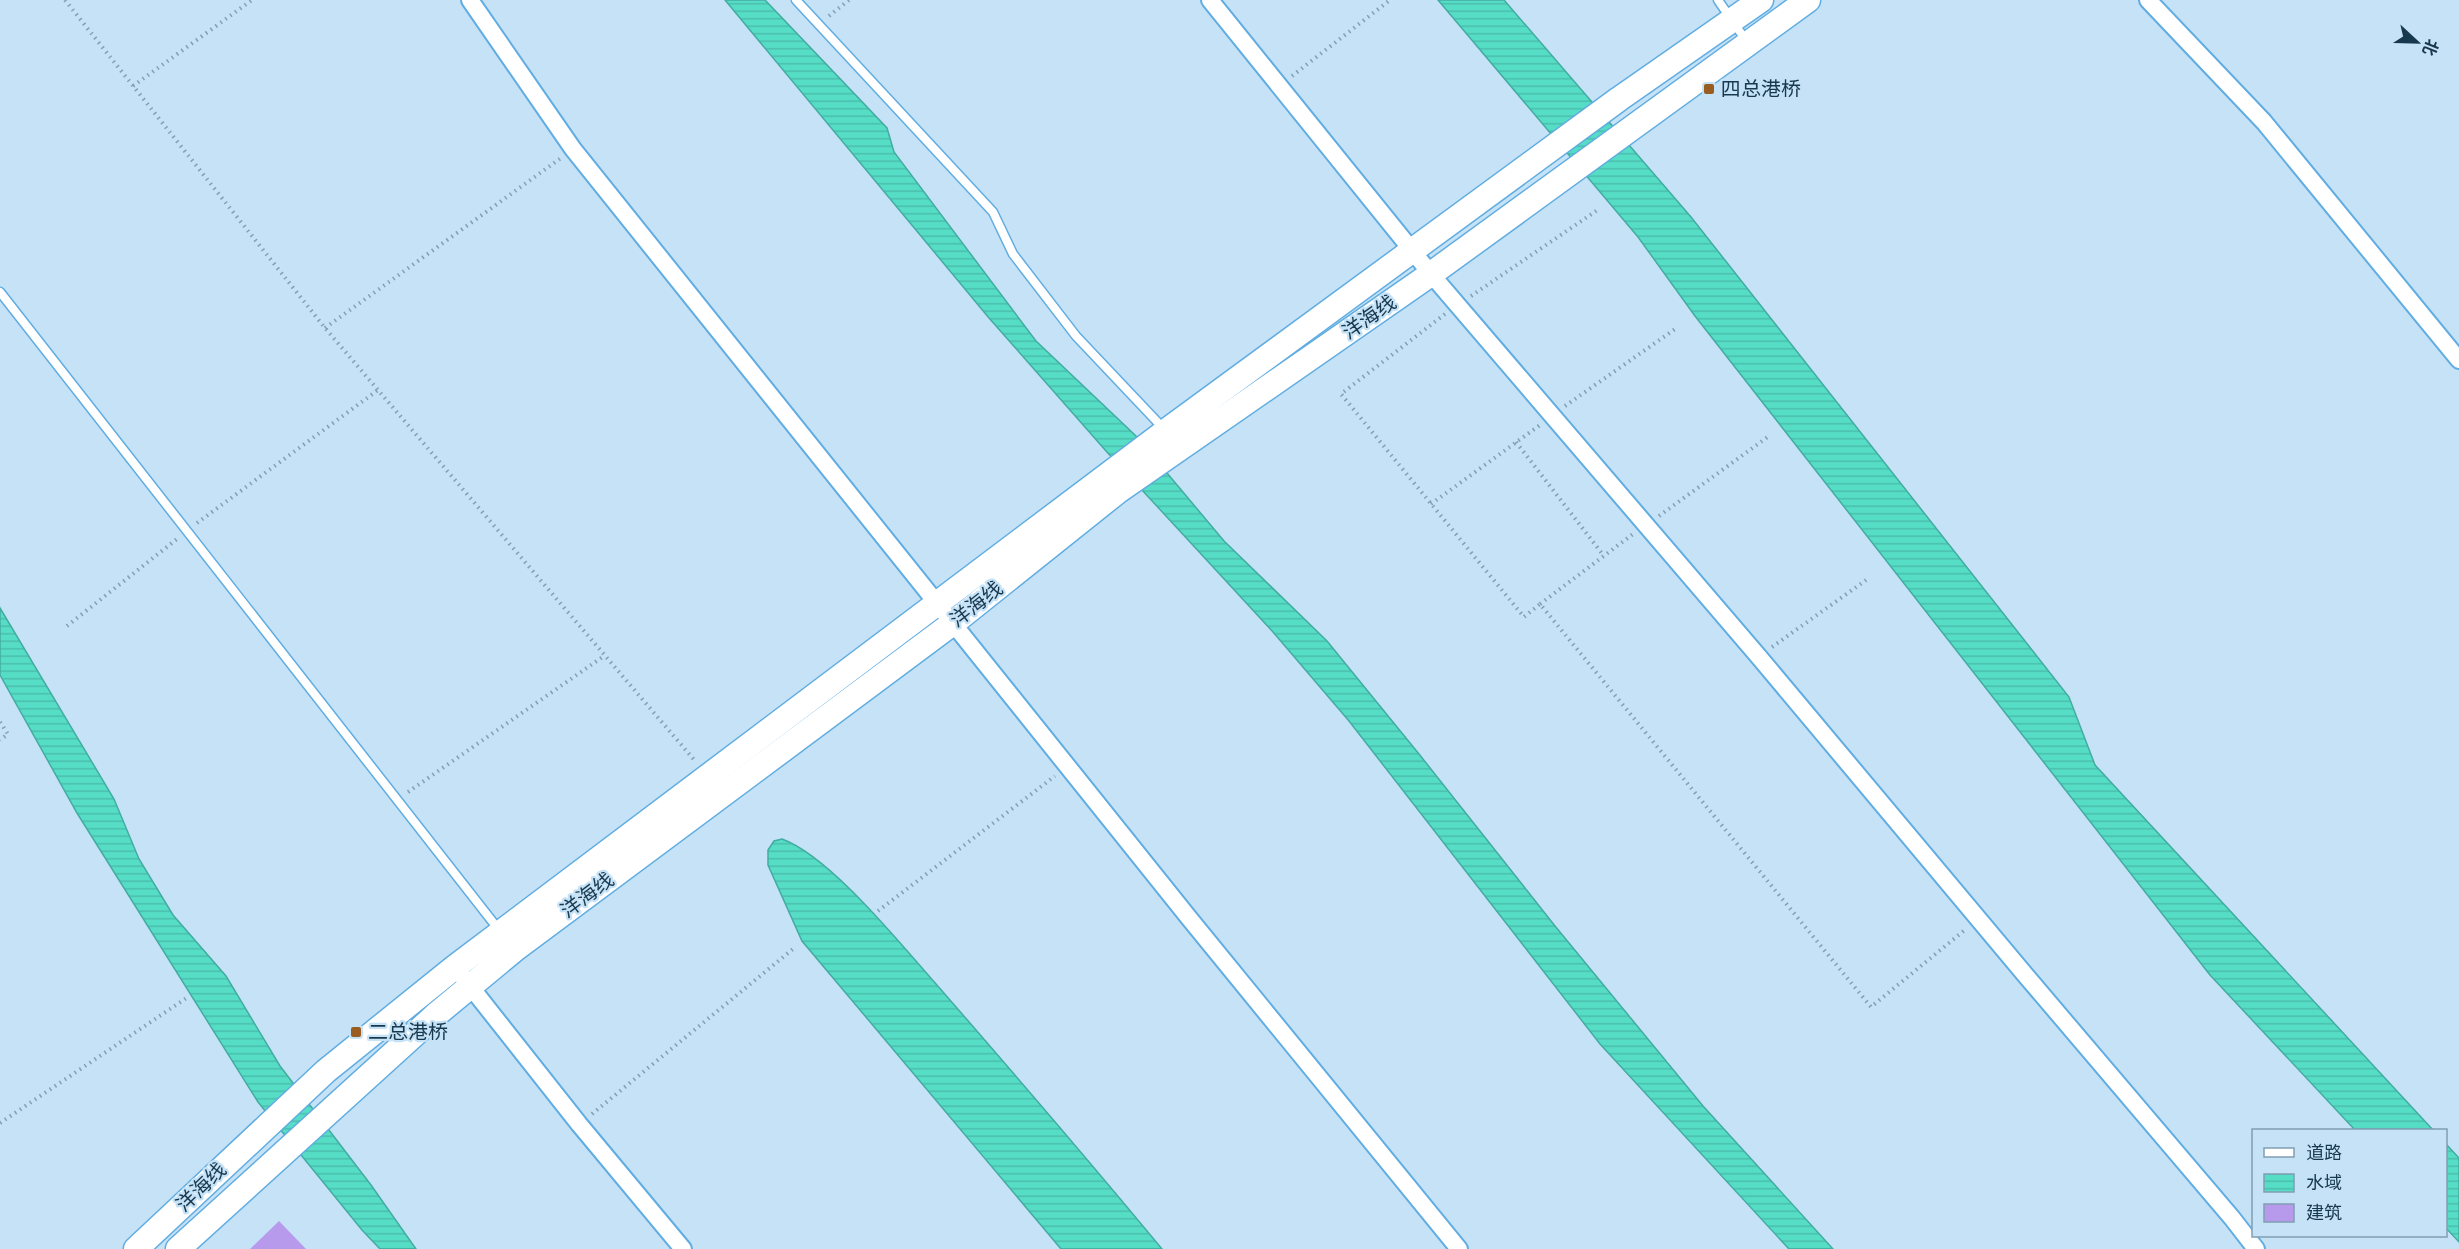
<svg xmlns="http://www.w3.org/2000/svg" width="2459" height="1249" font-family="'Roboto Serif','Noto Sans SC',serif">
	<defs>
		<pattern id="water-rules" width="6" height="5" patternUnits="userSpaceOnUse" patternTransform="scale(1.5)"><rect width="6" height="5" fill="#56ddc6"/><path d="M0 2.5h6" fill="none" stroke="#4abeac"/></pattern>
	</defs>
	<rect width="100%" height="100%" fill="#c5e2f7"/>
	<g fill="url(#water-rules)" stroke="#43aca2" stroke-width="1.5">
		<polygon points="725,0 765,0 887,128 894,152 1036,341 1136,436 1224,541 1327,641 1419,754 1555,926 1703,1106 1833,1249 1789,1249 1600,1044 1349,721 1273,632 1106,451 989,318"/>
		<polygon points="1438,0 1504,0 1691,217 2069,697 2095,765 2433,1130 2355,1130 2210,975 1695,316 1638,237"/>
		<polygon points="0,608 114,799 139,859 173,915 226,976 280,1066 371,1185 416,1249 380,1249 362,1230 258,1102 77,813 0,675"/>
		<path d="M 782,839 C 832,857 906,951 943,992 C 1017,1077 1090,1162 1162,1249 L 1061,1249 L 802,941 L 768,865 L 768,850 L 774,841 Z"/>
		<polygon points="2446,1144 2459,1158 2459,1242 2446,1228"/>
	</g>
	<polygon fill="#b89aed" points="279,1221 306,1249 250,1249"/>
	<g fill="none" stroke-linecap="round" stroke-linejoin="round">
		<defs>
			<g id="lane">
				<polyline points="796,0 993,212 1013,254 1076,336 1164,429"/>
				<polyline points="1718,0 1747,42"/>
				<polyline points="0,292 499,930"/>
			</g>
			<g id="street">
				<polyline points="470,0 573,149 1189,918 1459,1249"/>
				<polyline points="1210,0 1431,274 1759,657 2027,977 2232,1218 2256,1249"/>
				<polyline points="2148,0 2264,122 2459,360"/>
				<polyline points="455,967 579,1124 683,1249"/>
			</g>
			<g id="secondary">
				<polyline points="136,1249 326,1071 455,967 1166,431 1619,99 1761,0"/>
				<polyline points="178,1249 438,1013 514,950 953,623 1117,492 1431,274 1808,0"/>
			</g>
		</defs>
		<use href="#lane" stroke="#61ade1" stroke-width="11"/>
		<use href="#street" stroke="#61ade1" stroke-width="20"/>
		<use href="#secondary" stroke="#61ade1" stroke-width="27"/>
		<g stroke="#82a0b5" stroke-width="4" stroke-dasharray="1.5 4.5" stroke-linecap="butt">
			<polyline points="65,0 325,328 696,762"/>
			<polyline points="829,16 849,0"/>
			<polyline points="1292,76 1390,0"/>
			<polyline points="133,86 252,0"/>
			<polyline points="1471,296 1599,209"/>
			<polyline points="1445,314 1341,394 1524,617 1540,604 1871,1007 1966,929"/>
			<polyline points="325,328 561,158"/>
			<polyline points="1565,406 1678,327"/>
			<polyline points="1516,442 1604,556"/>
			<polyline points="1431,504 1540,425"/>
			<polyline points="1659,516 1769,436"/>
			<polyline points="197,523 378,390"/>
			<polyline points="1540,604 1633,534"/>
			<polyline points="67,626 177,539"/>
			<polyline points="1772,647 1869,578"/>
			<polyline points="0,722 8,734 0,740"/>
			<polyline points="408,792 604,656"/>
			<polyline points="878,911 1055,776"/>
			<polyline points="592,1114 793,949"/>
			<polyline points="0,1123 188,997"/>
		</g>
		<use href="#lane" stroke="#fff" stroke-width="8"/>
		<use href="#street" stroke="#fff" stroke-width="16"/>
		<use href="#secondary" stroke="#fff" stroke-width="24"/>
	</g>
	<g fill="#9a5d21" stroke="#c5e2f7" stroke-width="2">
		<rect x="1703" y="83" width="12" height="12" rx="3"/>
		<rect x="350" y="1026" width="12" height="12" rx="3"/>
	</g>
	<g text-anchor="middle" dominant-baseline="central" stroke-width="4.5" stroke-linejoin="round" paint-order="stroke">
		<g font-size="20" fill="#18384d" stroke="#c5e2f7" text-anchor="start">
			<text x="1721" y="89">四总港桥</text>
			<text x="368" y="1032">二总港桥</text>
		</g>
		<g font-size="20" fill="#18384d" stroke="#c5e2f7">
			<text transform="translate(1369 317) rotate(-35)">洋海线</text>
			<text transform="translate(976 604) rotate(-38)">洋海线</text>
			<text transform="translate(587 895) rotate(-37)">洋海线</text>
			<text transform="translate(201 1187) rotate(-44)">洋海线</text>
		</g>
	</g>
	<rect x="2252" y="1129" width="195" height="108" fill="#c5e2f7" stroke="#809eb3" stroke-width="1.5"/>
	<rect x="2264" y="1148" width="30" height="9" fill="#ffffff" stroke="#809eb3" stroke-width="1.5"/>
	<text x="2306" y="1159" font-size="18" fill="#18384d">道路</text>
	<rect x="2264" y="1174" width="30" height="18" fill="url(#water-rules)" stroke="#809eb3" stroke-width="1.5"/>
	<text x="2306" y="1189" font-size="18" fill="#18384d">水域</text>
	<rect x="2264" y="1204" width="30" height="18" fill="#b89aed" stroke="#809eb3" stroke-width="1.5"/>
	<text x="2306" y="1219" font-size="18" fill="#18384d">建筑</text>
	<g transform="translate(2417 42) rotate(112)" stroke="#c5e2f7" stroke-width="4.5" paint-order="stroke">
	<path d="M0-4.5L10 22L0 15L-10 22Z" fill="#18384d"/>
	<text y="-9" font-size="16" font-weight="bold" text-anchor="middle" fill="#18384d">北</text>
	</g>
</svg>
